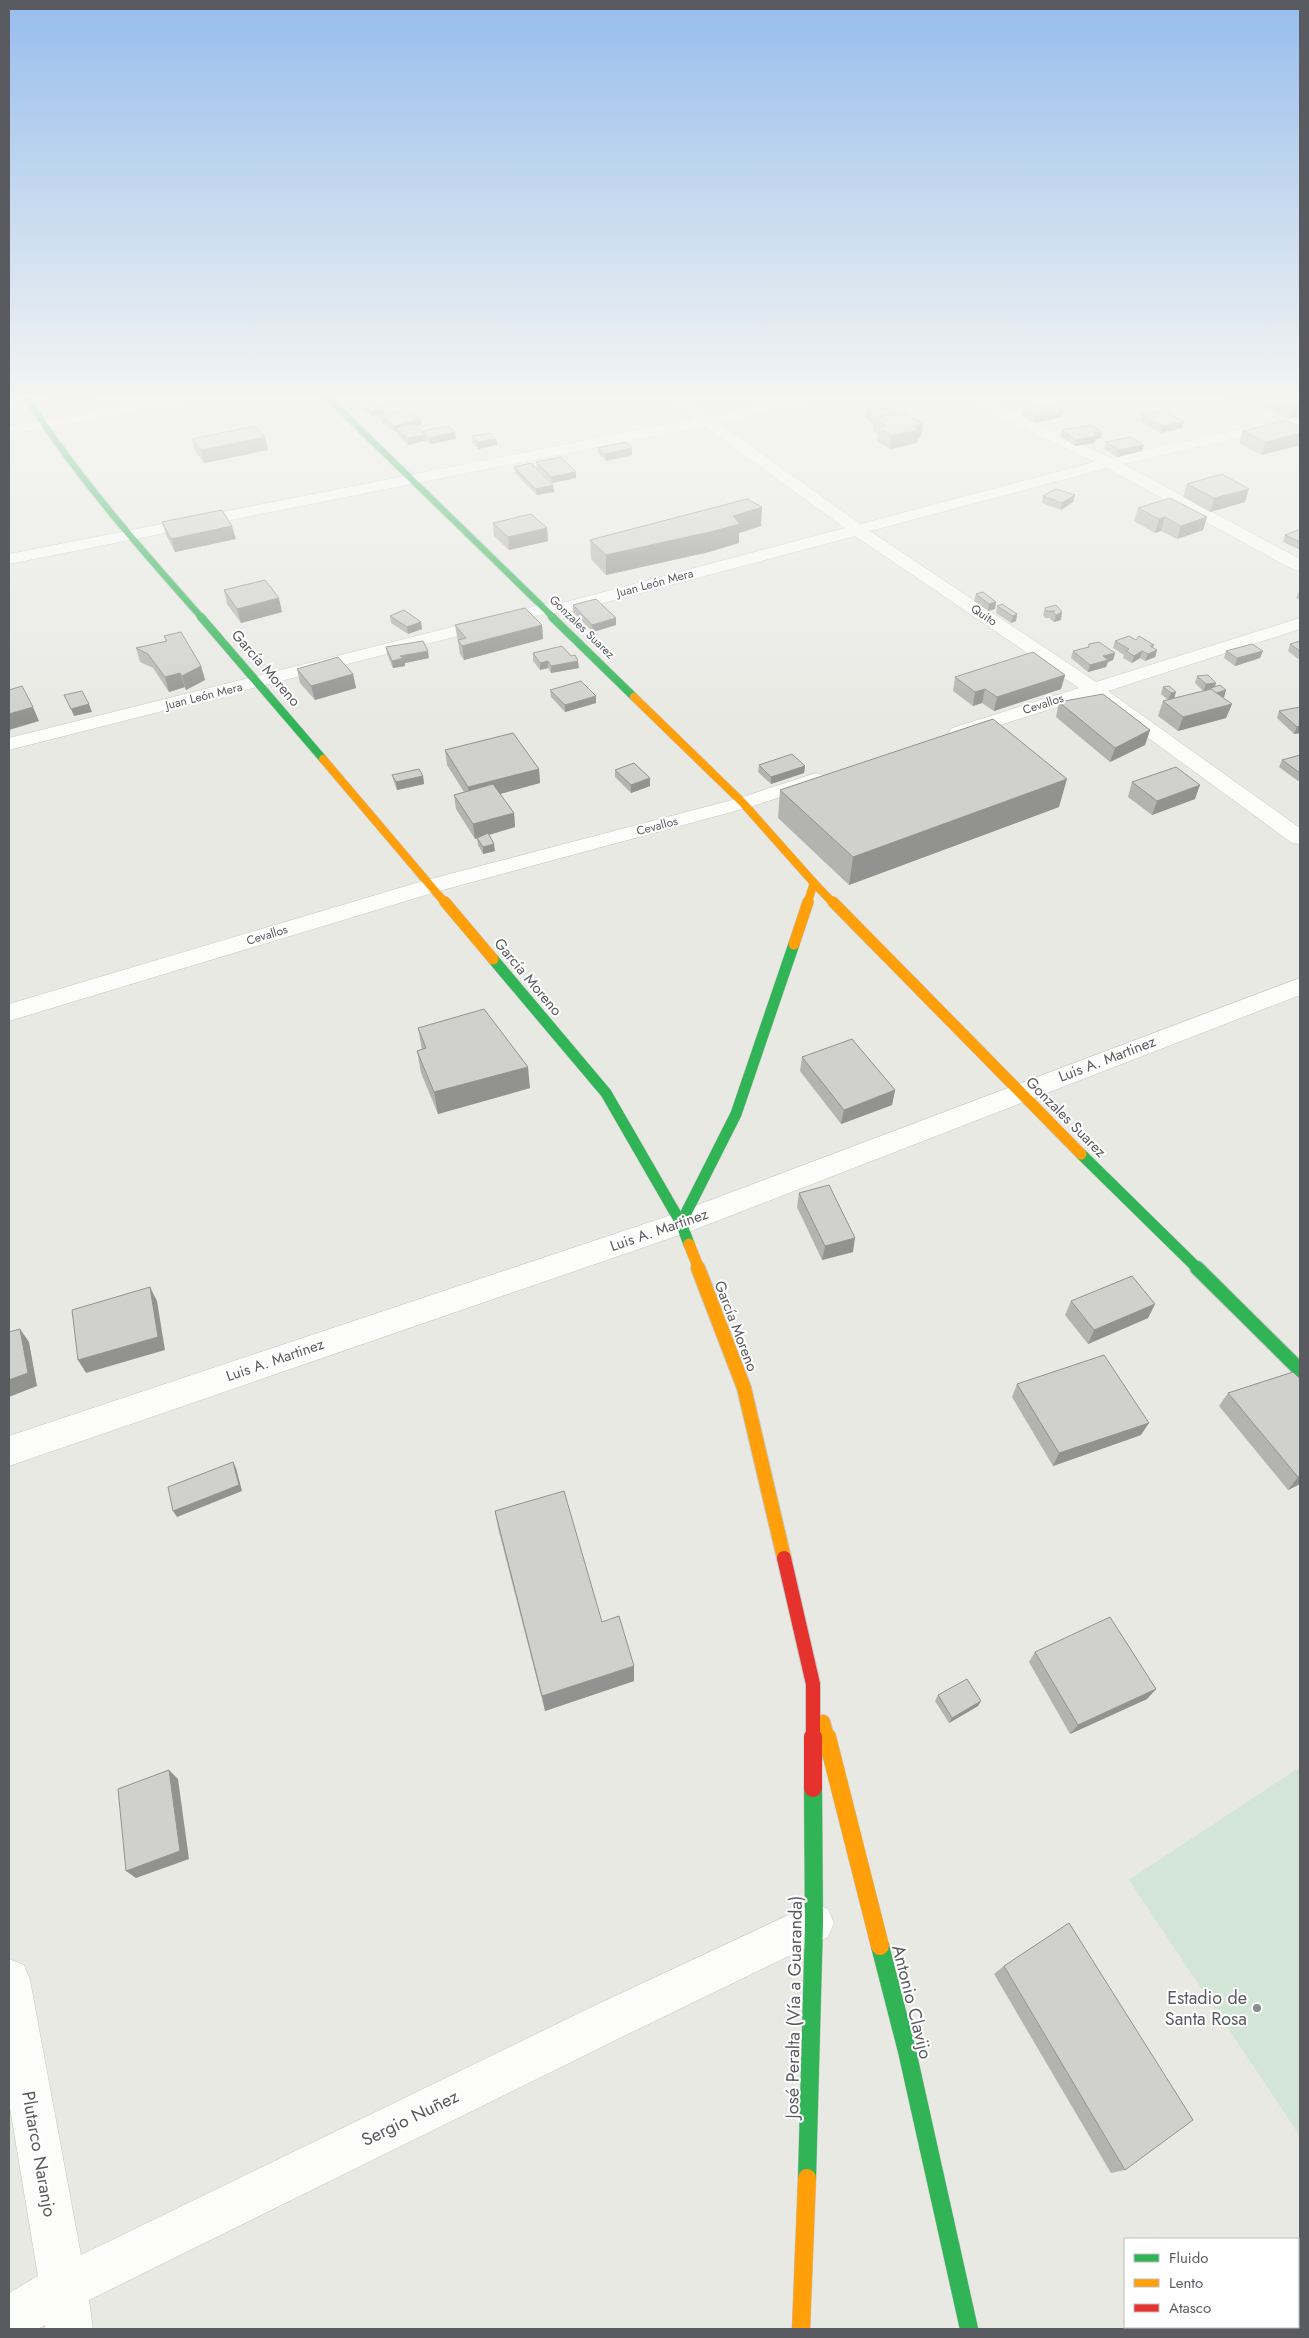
<svg xmlns="http://www.w3.org/2000/svg" width="1309" height="2338" font-family="Jost,sans-serif">
	<rect width="100%" height="100%" fill="#e9e9e4"/>
	<g fill="#d2e5d6">
		<polygon points="47,395 112,395 54,406"/>
		<polygon points="1300,1767 1300,2136 1129,1880"/>
	</g>
	<g fill="none" stroke-linecap="round" stroke-linejoin="round">
		<defs>
			<g id="street">
				<polygon points="183,395 215,395 208,399 9,434 9,426"/>
				<polygon points="659,395 676,395 709,416 805,395 832,395 825,399 719,423 860,524 1095,462 961,398 959,395 977,395 1111,458 1300,416 1300,424 1123,464 1300,559 1300,571 1294,570 1107,468 870,531 1096,682 1300,618 1300,629 1108,691 1300,828 1300,844 1292,843 1091,696 966,736 959,738 952,736 949,732 952,728 1079,688 855,536 573,611 544,614 9,750 9,738 544,604 566,602 845,528 704,426 9,564 9,554 694,419"/>
				<polygon points="816,773 823,775 826,779 823,783 750,807 439,891 9,1021 9,1004 423,881 736,799"/>
				<polygon points="1300,978 1300,995 691,1231 9,1466 9,1436 671,1215"/>
				<polygon points="814,1903 828,1909 834,1923 828,1937 628,2034 89,2300 93,2329 45,2329 45,2325 38,2329 9,2329 9,2293 38,2276 9,2102 9,1959 24,1965 30,1980 81,2255 598,2004"/>
			</g>
			<g id="fast-far4">
				<path d="M 25,395 C 76,476 139,547 202,618"/>
				<polyline points="325,395 554,618"/>
			</g>
			<g id="fast-far3">
				<polyline points="201,617 323,759"/>
				<polyline points="552,617 634,697"/>
			</g>
			<g id="fast-far2">
				<polyline points="493,959 606,1093 681,1223 689,1244"/>
				<polyline points="1081,1154 1198,1269"/>
				<polyline points="681,1223 736,1114 794,944"/>
			</g>
			<polyline id="fast-far1" points="1197,1268 1300,1370"/>
			<g id="fast">
				<polyline points="880,1946 907,2051 969,2329"/>
				<polyline points="807,2178 814,1923 813,1788"/>
			</g>
			<g id="slow-far3">
				<polyline points="634,697 743,803 814,883 807,904"/>
				<polyline points="323,759 446,904"/>
				<polyline points="814,883 834,904"/>
			</g>
			<g id="slow-far2">
				<polyline points="445,902 493,959"/>
				<polyline points="833,902 1081,1154"/>
				<polyline points="794,944 808,902"/>
				<polyline points="689,1244 699,1269"/>
			</g>
			<g id="slow-far1">
				<polyline points="698,1268 744,1388 784,1558"/>
				<polyline points="823,1722 827,1738"/>
			</g>
			<g id="slow">
				<polyline points="827,1737 880,1946"/>
				<polyline points="801,2329 807,2178"/>
			</g>
			<polyline id="jam-far1" points="784,1558 813,1684 813,1738"/>
			<polyline id="jam" points="813,1737 813,1788"/>
		</defs>
		<use href="#street" stroke="#c6c7c6" stroke-width="1"/>
		<use href="#fast-far4" stroke="#c7c7c7" stroke-width="8"/>
		<use href="#fast-far3" stroke="#c7c7c7" stroke-width="9"/>
		<use href="#fast-far2" stroke="#c7c7c7" stroke-width="12"/>
		<use href="#fast-far1" stroke="#c7c7c7" stroke-width="16"/>
		<use href="#fast" stroke="#c7c7c7" stroke-width="19"/>
		<use href="#slow-far3" stroke="#c7c7c7" stroke-width="9"/>
		<use href="#slow-far2" stroke="#c7c7c7" stroke-width="12"/>
		<use href="#slow-far1" stroke="#c7c7c7" stroke-width="16"/>
		<use href="#slow" stroke="#c7c7c7" stroke-width="19"/>
		<use href="#jam-far1" stroke="#c7c7c7" stroke-width="16"/>
		<use href="#jam" stroke="#c7c7c7" stroke-width="19"/>
		<use href="#street" fill="#fcfcfb" fill-rule="evenodd"/>
		<use href="#fast-far4" stroke="#30b455" stroke-width="6"/>
		<use href="#fast-far3" stroke="#30b455" stroke-width="8"/>
		<use href="#fast-far2" stroke="#30b455" stroke-width="11"/>
		<use href="#fast-far1" stroke="#30b455" stroke-width="14"/>
		<use href="#fast" stroke="#30b455" stroke-width="18"/>
		<use href="#slow-far3" stroke="#ff9f0a" stroke-width="8"/>
		<use href="#slow-far2" stroke="#ff9f0a" stroke-width="11"/>
		<use href="#slow-far1" stroke="#ff9f0a" stroke-width="14"/>
		<use href="#slow" stroke="#ff9f0a" stroke-width="18"/>
		<use href="#jam-far1" stroke="#e5322d" stroke-width="14"/>
		<use href="#jam" stroke="#e5322d" stroke-width="18"/>
	</g>
	<g fill="#b3b3b0">
		<polygon points="904,395 925,395 908,398"/>
		<polygon points="1217,395 1300,395 1300,416 1289,419 1243,398 1229,401"/>
		<polygon points="375,400 371,417 363,409 362,403"/>
		<polygon points="1023,410 1062,417 1034,423 1022,416"/>
		<polygon points="866,411 896,414 923,424 921,437 918,437 917,443 890,449 877,441 878,434 873,431 873,424 865,418"/>
		<polygon points="1142,415 1182,428 1160,433 1140,421"/>
		<polygon points="380,416 422,425 416,426 423,433 423,431 455,432 456,439 430,444 425,439 425,441 408,445 397,434 397,431 395,432 381,422"/>
		<polygon points="1300,422 1300,445 1262,455 1239,443 1243,431 1299,426"/>
		<polygon points="1062,430 1101,438 1096,439 1095,443 1075,446 1060,436"/>
		<polygon points="472,436 496,439 497,445 478,449 472,443"/>
		<polygon points="265,437 268,450 204,463 195,451 192,439"/>
		<polygon points="1106,442 1142,451 1117,457 1104,449"/>
		<polygon points="598,448 632,448 632,455 606,461 598,454"/>
		<polygon points="536,462 576,478 552,483 537,468"/>
		<polygon points="514,467 553,485 554,492 537,495 515,473"/>
		<polygon points="1187,484 1245,502 1210,512 1183,497"/>
		<polygon points="1043,496 1073,502 1061,510 1042,503"/>
		<polygon points="1138,508 1207,517 1203,530 1177,539 1161,531 1155,533 1134,521"/>
		<polygon points="162,522 236,539 175,552 166,535"/>
		<polygon points="493,523 547,528 548,541 509,550 494,536"/>
		<polygon points="761,526 739,533 739,543 709,552 606,575 591,559 590,540"/>
		<polygon points="1300,531 1300,550 1283,542 1285,535"/>
		<polygon points="224,590 282,612 241,623 227,604"/>
		<polygon points="1300,591 1300,600 1296,598 1299,592"/>
		<polygon points="976,594 996,602 995,609 988,611 974,601"/>
		<polygon points="573,605 616,618 616,625 593,632 573,612"/>
		<polygon points="1056,605 1061,620 1054,622 1050,619 1050,618 1045,618 1043,615 1045,608"/>
		<polygon points="997,606 1017,614 1016,621 1011,623 996,613"/>
		<polygon points="390,616 422,629 408,634 391,623"/>
		<polygon points="455,625 542,625 543,639 464,660 460,654"/>
		<polygon points="164,636 201,666 205,680 186,690 185,687 169,692 153,668 140,662 136,648 166,641"/>
		<polygon points="1136,640 1154,645 1153,648 1157,650 1155,657 1145,661 1140,658 1132,663 1123,658 1124,655 1113,648 1115,641"/>
		<polygon points="1300,641 1300,658 1298,659 1288,651 1290,644"/>
		<polygon points="1089,644 1115,653 1113,660 1108,662 1106,667 1088,672 1071,658 1073,651 1088,647"/>
		<polygon points="386,647 429,658 405,663 405,666 393,668 387,654"/>
		<polygon points="1226,651 1260,658 1235,666 1224,658"/>
		<polygon points="533,653 579,668 551,673 548,668 540,670 533,661"/>
		<polygon points="297,669 353,674 356,688 315,700 300,683"/>
		<polygon points="1065,675 1061,689 994,711 982,703 973,706 953,691 955,677"/>
		<polygon points="1197,676 1215,687 1226,690 1224,697 1223,698 1232,704 1226,718 1178,731 1158,716 1163,701 1168,700 1161,694 1163,687 1169,686 1174,698 1203,691 1195,683"/>
		<polygon points="550,690 596,703 565,712 551,697"/>
		<polygon points="1059,702 1150,730 1145,745 1110,762 1056,717"/>
		<polygon points="1300,707 1300,733 1294,734 1277,718 1279,711"/>
		<polygon points="445,750 539,769 540,783 500,794 514,813 515,827 489,835 495,851 483,854 478,845 477,838 475,839 456,809 454,795 464,792 447,765"/>
		<polygon points="1300,755 1300,780 1298,781 1279,767 1282,760"/>
		<polygon points="759,765 805,766 804,773 771,784 758,772"/>
		<polygon points="615,770 650,778 650,786 631,793 615,777"/>
		<polygon points="392,775 423,776 424,784 397,790 394,782"/>
		<polygon points="1132,782 1195,799 1152,815 1128,797"/>
		<polygon points="780,790 1059,807 849,885 778,818"/>
		<polygon points="418,1028 530,1088 438,1114 421,1073 417,1051 422,1050"/>
		<polygon points="802,1057 895,1090 892,1105 841,1124 800,1071"/>
		<polygon points="799,1193 853,1252 822,1260 797,1207"/>
		<polygon points="1071,1301 1155,1304 1148,1318 1088,1344 1065,1315"/>
		<polygon points="1293,1372 1300,1484 1288,1490 1219,1406 1228,1393"/>
		<polygon points="1017,1384 1141,1435 1053,1466 1012,1397"/>
		<polygon points="495,1511 602,1622 634,1666 634,1681 545,1711 498,1528"/>
		<polygon points="1035,1652 1156,1689 1147,1699 1070,1734 1029,1662"/>
		<polygon points="938,1695 981,1701 978,1706 949,1723 935,1701"/>
		<polygon points="1004,1966 1125,2170 1111,2173 994,1974"/>
	</g>
	<g fill="#929290">
		<polygon points="909,395 925,395 908,398"/>
		<polygon points="1231,395 1244,395 1243,398 1229,401"/>
		<polygon points="1300,404 1300,416 1289,419 1293,406"/>
		<polygon points="383,408 384,414 371,417 370,411"/>
		<polygon points="1064,411 1062,417 1034,423 1036,417"/>
		<polygon points="421,419 422,425 399,431 396,428 397,431 395,432 394,426"/>
		<polygon points="1184,422 1182,428 1160,433 1162,426"/>
		<polygon points="923,424 921,437 918,437 917,443 890,449 892,436 913,426"/>
		<polygon points="455,432 456,439 430,444 429,438"/>
		<polygon points="1102,432 1101,438 1096,439 1095,443 1075,446 1076,440 1094,433"/>
		<polygon points="1300,433 1300,445 1262,455 1266,442"/>
		<polygon points="425,435 425,441 408,445 407,438"/>
		<polygon points="265,437 268,450 204,463 201,450"/>
		<polygon points="496,439 497,445 478,449 477,442"/>
		<polygon points="1144,445 1142,451 1117,457 1119,450"/>
		<polygon points="632,448 632,455 606,461 605,454"/>
		<polygon points="576,472 576,478 552,483 551,477"/>
		<polygon points="553,485 554,492 537,495 536,489"/>
		<polygon points="1249,489 1245,502 1210,512 1214,498"/>
		<polygon points="1075,495 1073,502 1061,510 1062,503"/>
		<polygon points="762,507 761,526 739,533 739,543 709,552 606,575 606,555 733,516"/>
		<polygon points="1165,517 1161,531 1155,533 1159,519"/>
		<polygon points="1207,517 1203,530 1177,539 1181,526"/>
		<polygon points="232,526 236,539 175,552 171,539"/>
		<polygon points="547,528 548,541 509,550 508,537"/>
		<polygon points="279,598 282,612 241,623 237,609"/>
		<polygon points="996,602 995,609 988,611 989,604"/>
		<polygon points="1062,612 1061,620 1054,622 1056,615"/>
		<polygon points="1017,614 1016,621 1011,623 1013,616"/>
		<polygon points="616,618 616,625 593,632 592,625"/>
		<polygon points="421,622 422,629 408,634 407,627"/>
		<polygon points="542,625 543,639 464,660 462,646"/>
		<polygon points="1157,650 1155,657 1145,661 1148,654"/>
		<polygon points="428,651 429,658 405,663 405,666 393,668 392,661 400,656"/>
		<polygon points="1142,651 1140,658 1132,663 1134,656"/>
		<polygon points="1263,651 1260,658 1235,666 1237,658"/>
		<polygon points="1115,653 1113,660 1108,662 1106,667 1088,672 1090,665 1103,656"/>
		<polygon points="548,661 548,668 540,670 540,663"/>
		<polygon points="578,661 579,668 551,673 551,666"/>
		<polygon points="201,666 205,680 186,690 182,676"/>
		<polygon points="180,673 185,687 169,692 165,677"/>
		<polygon points="353,674 356,688 315,700 311,686"/>
		<polygon points="1065,675 1061,689 994,711 997,697"/>
		<polygon points="1216,683 1214,690 1208,689 1208,691 1203,692 1206,684"/>
		<polygon points="985,689 982,703 973,706 975,692"/>
		<polygon points="1226,690 1224,697 1212,700 1214,693"/>
		<polygon points="1176,692 1174,699 1168,701 1171,693"/>
		<polygon points="596,696 596,703 565,712 565,705"/>
		<polygon points="89,704 92,712 74,716 71,709"/>
		<polygon points="1232,704 1226,718 1178,731 1183,717"/>
		<polygon points="33,707 39,721 9,730 9,714"/>
		<polygon points="1300,726 1300,733 1294,734 1297,727"/>
		<polygon points="1150,730 1145,745 1110,762 1115,748"/>
		<polygon points="805,766 804,773 771,784 771,777"/>
		<polygon points="539,769 540,783 470,802 468,787"/>
		<polygon points="423,776 424,784 397,790 396,782"/>
		<polygon points="650,778 650,786 631,793 631,785"/>
		<polygon points="1067,779 1059,807 849,885 853,857"/>
		<polygon points="1200,785 1195,799 1152,815 1157,801"/>
		<polygon points="514,813 515,827 475,839 473,824"/>
		<polygon points="494,844 495,851 483,854 483,847"/>
		<polygon points="528,1067 530,1088 438,1114 434,1092"/>
		<polygon points="895,1090 892,1105 841,1124 844,1110"/>
		<polygon points="855,1238 853,1252 822,1260 825,1246"/>
		<polygon points="150,1287 157,1301 165,1350 86,1373 78,1360"/>
		<polygon points="1155,1304 1148,1318 1088,1344 1094,1330"/>
		<polygon points="20,1329 29,1342 37,1386 9,1397 9,1380"/>
		<polygon points="1149,1423 1141,1435 1053,1466 1059,1453"/>
		<polygon points="233,1462 236,1468 242,1491 177,1517 173,1511"/>
		<polygon points="1300,1476 1300,1484 1288,1490 1298,1477"/>
		<polygon points="634,1666 634,1681 545,1711 542,1696"/>
		<polygon points="1156,1689 1147,1699 1070,1734 1078,1725"/>
		<polygon points="981,1701 978,1706 949,1723 952,1718"/>
		<polygon points="169,1770 178,1779 189,1859 136,1878 126,1871"/>
	</g>
	<g fill="#d0d0cd" stroke="#929290">
		<polygon points="1268,395 1300,395 1300,404 1293,406"/>
		<polygon points="375,400 383,408 370,411 362,403"/>
		<polygon points="1051,403 1064,411 1036,417 1023,410"/>
		<polygon points="887,408 896,414 875,418 866,411"/>
		<polygon points="407,409 421,419 394,426 380,416"/>
		<polygon points="1164,410 1184,422 1162,426 1142,415"/>
		<polygon points="903,412 923,424 913,426 919,430 892,436 878,428 886,426 874,418"/>
		<polygon points="1285,420 1300,427 1300,433 1266,442 1243,431"/>
		<polygon points="414,424 425,435 407,438 396,428"/>
		<polygon points="1091,425 1102,432 1094,433 1096,436 1076,440 1062,430"/>
		<polygon points="255,426 265,437 201,450 192,439"/>
		<polygon points="448,426 455,432 429,438 423,431"/>
		<polygon points="490,433 496,439 477,442 472,436"/>
		<polygon points="1131,437 1144,445 1119,450 1106,442"/>
		<polygon points="625,442 632,448 605,454 598,448"/>
		<polygon points="561,457 576,472 551,477 536,462"/>
		<polygon points="531,463 553,485 536,489 514,467"/>
		<polygon points="1222,474 1249,489 1214,498 1187,484"/>
		<polygon points="1056,489 1075,495 1062,503 1043,496"/>
		<polygon points="1170,498 1207,517 1181,526 1165,517 1159,519 1138,508"/>
		<polygon points="747,499 762,507 733,516 740,524 710,532 606,555 590,540"/>
		<polygon points="222,510 232,526 171,539 162,522"/>
		<polygon points="531,514 547,528 508,537 493,523"/>
		<polygon points="1298,530 1300,531 1300,542 1285,535"/>
		<polygon points="265,580 279,598 237,609 224,590"/>
		<polygon points="983,592 996,602 989,604 976,594"/>
		<polygon points="596,599 616,618 592,625 573,605"/>
		<polygon points="1002,604 1017,614 1013,616 997,606"/>
		<polygon points="1056,605 1062,612 1056,615 1052,612 1055,611 1046,611 1045,608"/>
		<polygon points="525,608 542,625 462,646 458,640 466,638 455,625"/>
		<polygon points="404,610 421,622 407,627 390,616"/>
		<polygon points="181,632 201,666 182,676 180,673 165,677 148,654 136,648 167,641 164,636"/>
		<polygon points="1129,636 1136,640 1139,636 1154,645 1150,646 1157,650 1148,654 1142,651 1134,656 1126,651 1129,649 1115,641"/>
		<polygon points="423,641 428,651 400,656 404,658 392,661 386,647"/>
		<polygon points="1300,641 1300,651 1290,644"/>
		<polygon points="1099,642 1115,653 1103,656 1108,660 1090,665 1073,651 1089,647 1089,644"/>
		<polygon points="1252,644 1263,651 1237,658 1226,651"/>
		<polygon points="562,646 571,656 575,655 578,661 551,666 548,661 540,663 533,653"/>
		<polygon points="1033,652 1065,675 997,697 985,689 975,692 955,677"/>
		<polygon points="338,657 353,674 311,686 297,669"/>
		<polygon points="1208,675 1216,683 1206,684 1197,676"/>
		<polygon points="581,681 596,696 565,705 550,690"/>
		<polygon points="1220,685 1226,690 1216,693 1211,689 1208,689"/>
		<polygon points="22,686 33,707 9,714 9,690"/>
		<polygon points="1169,686 1176,692 1171,693 1163,687"/>
		<polygon points="1211,689 1232,704 1183,717 1163,701"/>
		<polygon points="82,691 89,704 71,709 64,695"/>
		<polygon points="1103,694 1150,730 1115,748 1059,702"/>
		<polygon points="1300,707 1300,726 1297,727 1279,711"/>
		<polygon points="993,719 1067,779 853,857 780,790"/>
		<polygon points="513,733 539,769 468,787 445,750"/>
		<polygon points="792,754 805,766 771,777 759,765"/>
		<polygon points="1300,755 1300,773 1282,760"/>
		<polygon points="634,763 650,778 631,785 615,770"/>
		<polygon points="1176,767 1200,785 1157,801 1132,782"/>
		<polygon points="419,769 423,776 396,782 392,775"/>
		<polygon points="493,784 514,813 473,824 454,795"/>
		<polygon points="488,833 494,844 483,847 477,838"/>
		<polygon points="484,1009 528,1067 434,1092 417,1051 426,1048 418,1028"/>
		<polygon points="852,1039 895,1090 844,1110 802,1057"/>
		<polygon points="829,1185 855,1238 825,1246 799,1193"/>
		<polygon points="1132,1276 1155,1304 1094,1330 1071,1301"/>
		<polygon points="150,1287 158,1337 78,1360 72,1310"/>
		<polygon points="20,1329 28,1373 9,1380 9,1332"/>
		<polygon points="1104,1355 1149,1423 1059,1453 1017,1384"/>
		<polygon points="1293,1372 1300,1379 1300,1476 1298,1477 1228,1393"/>
		<polygon points="233,1462 239,1485 173,1511 168,1487"/>
		<polygon points="564,1491 602,1622 619,1616 634,1666 542,1696 495,1511"/>
		<polygon points="1110,1617 1156,1689 1078,1725 1035,1652"/>
		<polygon points="967,1679 981,1701 952,1718 938,1695"/>
		<polygon points="169,1770 180,1851 126,1871 118,1789"/>
		<polygon points="1069,1923 1193,2120 1125,2170 1004,1966"/>
	</g>
	<linearGradient id="sky" x2="0" y2="1"><stop stop-color="#96bdec"/><stop offset="0.55" stop-color="#f5f5f3"/><stop offset="1" stop-color="#f5f5f3" stop-opacity="0"/></linearGradient>
	<rect width="1309" height="722" fill="url(#sky)"/>
	<circle fill="#8c8d8f" stroke="#fff" stroke-width="2" cx="1257" cy="2008" r="5"/>
	<g text-anchor="middle" dominant-baseline="central" stroke-width="4" stroke-linejoin="round" paint-order="stroke">
		<g font-size="12" fill="#5a5b61" stroke="#fff">
			<text transform="translate(655 583) rotate(-15)">Juan León Mera</text>
			<text transform="translate(984 615) rotate(34)">Quito</text>
			<text transform="translate(582 627) rotate(44)">Gonzales Suarez</text>
			<text transform="translate(204 696) rotate(-14)">Juan León Mera</text>
			<text transform="translate(1043 704) rotate(-18)">Cevallos</text>
			<text transform="translate(657 826) rotate(-15)">Cevallos</text>
			<text transform="translate(267 935) rotate(-17)">Cevallos</text>
		</g>
		<g font-size="15" fill="#5a5b61" stroke="#fff">
			<text transform="translate(266 668) rotate(49)">García Moreno</text>
			<text transform="translate(528 977) rotate(50)">García Moreno</text>
			<text transform="translate(1107 1059) rotate(-21)">Luis A. Martinez</text>
			<text transform="translate(1066 1117) rotate(45)">Gonzales Suarez</text>
			<text transform="translate(659 1230) rotate(-19)">Luis A. Martinez</text>
			<text transform="translate(736 1326) rotate(69)">García Moreno</text>
			<text transform="translate(275 1360) rotate(-19)">Luis A. Martinez</text>
		</g>
		<g font-size="18" fill="#5a5b61" stroke="#fff" text-anchor="end">
			<text x="1247" y="1998">Estadio de<tspan x="1247" dy="21">Santa Rosa</tspan></text>
		</g>
		<g font-size="18" fill="#5a5b61" stroke="#fff">
			<text transform="translate(912 2002) rotate(76)">Antonio Clavijo</text>
			<text transform="translate(794 2007) rotate(-89)">José Peralta (Vía a Guaranda)</text>
			<text transform="translate(410 2118) rotate(-26)">Sergio Nuñez</text>
			<text transform="translate(39 2154) rotate(80)">Plutarco Naranjo</text>
		</g>
	</g>
	<rect width="1309" height="2338" fill="none" stroke="#5a5b61" stroke-width="20"/>
	<rect x="1124" y="2238" width="175" height="90" fill="#ffffff" stroke="#bdbdc0"/>
	<rect x="1134" y="2254" width="25" height="8" fill="#30b455" stroke="#bdbdc0"/>
	<text x="1169" y="2263" font-size="15" fill="#5a5b61">Fluido</text>
	<rect x="1134" y="2279" width="25" height="8" fill="#ff9f0a" stroke="#bdbdc0"/>
	<text x="1169" y="2288" font-size="15" fill="#5a5b61">Lento</text>
	<rect x="1134" y="2304" width="25" height="8" fill="#e5322d" stroke="#bdbdc0"/>
	<text x="1169" y="2313" font-size="15" fill="#5a5b61">Atasco</text>
</svg>
